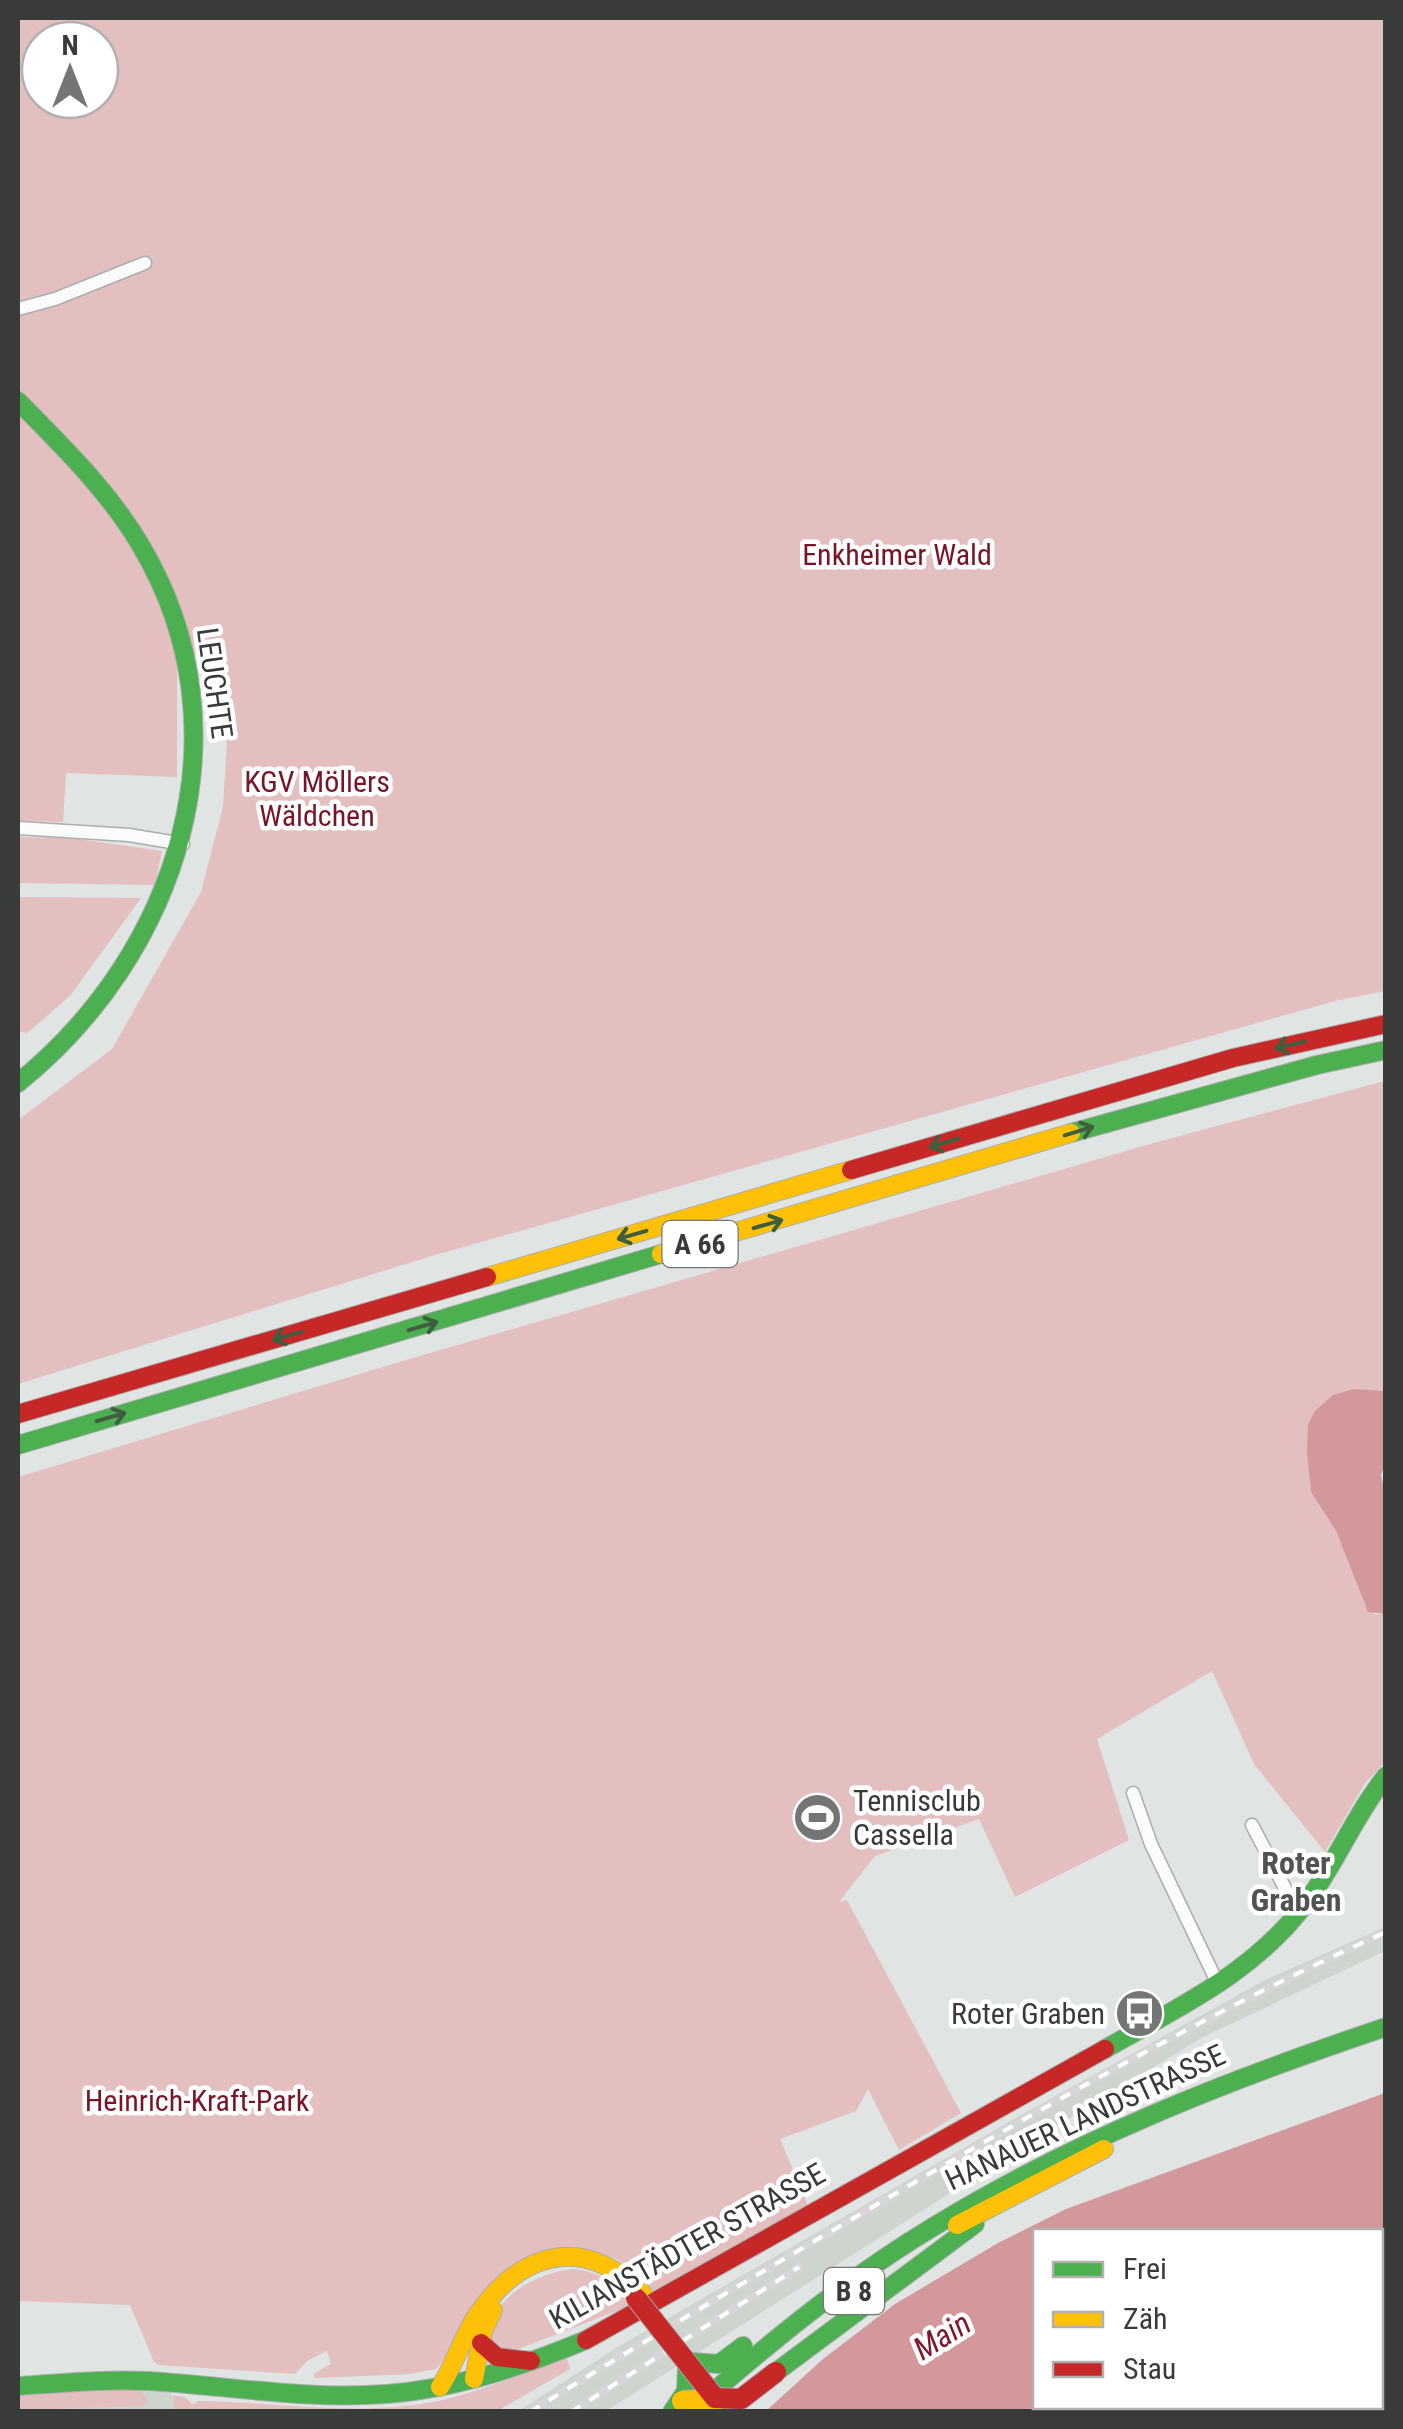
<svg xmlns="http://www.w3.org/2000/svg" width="1403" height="2429" font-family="'Roboto Condensed',sans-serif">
	<rect width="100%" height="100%" fill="#e0e4e2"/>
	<g fill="#ced5cf">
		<polygon points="1385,1927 1385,1951 1203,2037 1026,2145 606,2411 517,2412 616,2348 1023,2114 1265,1980"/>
		<polygon points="140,2389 170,2392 181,2411 18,2412 18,2394"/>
	</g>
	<g fill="#e3bfc0" fill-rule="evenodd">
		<path d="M 18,18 L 1385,18 L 1385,991 L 1335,1001 L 435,1255 L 18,1384 L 18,1120 L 112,1049 L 201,892 L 223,807 L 227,742 L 217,656 L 211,650 L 177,662 L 177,777 L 66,773 L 63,822 L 18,821 ZM 40,40 L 100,40 L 100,100 L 40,100 Z"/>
		<polygon points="18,837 71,838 162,851 155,885 18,883"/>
		<polygon points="18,897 141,898 70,996 27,1033 18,1031"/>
		<path d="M 1385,1081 L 1385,1391 L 1354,1389 L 1307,1454 L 1311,1492 L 1336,1531 L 1365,1605 L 1374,1614 L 1385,1614 L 1385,1762 L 1365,1783 L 1325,1852 L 1254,1764 L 1212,1671 L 1097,1739 L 1129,1840 L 1015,1897 L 979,1819 L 875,1856 L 839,1902 L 847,1900 L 961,2113 L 899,2150 L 868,2089 L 856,2111 L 780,2139 L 808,2205 L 654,2292 C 613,2244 596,2252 537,2254 L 436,2369 L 410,2374 L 315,2378 L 313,2374 L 331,2364 L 327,2351 L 307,2361 L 295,2374 L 159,2365 L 154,2362 L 130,2305 L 18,2301 L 18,1477 L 406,1360 L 1150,1144 Z"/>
		<path d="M 572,2269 C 601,2271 615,2283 632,2305 L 516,2350 L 495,2350 L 487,2328 C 502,2293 535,2274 572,2269 Z"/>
		<path d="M 567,2358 L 570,2369 L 497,2411 L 175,2412 L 173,2395 L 185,2397 L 193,2405 L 198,2401 C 280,2402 361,2418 443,2400 C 484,2390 526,2372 567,2358 Z"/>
		<polygon points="140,2389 148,2401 144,2406 18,2410 18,2394"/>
		<polygon points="1039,2407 1039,2406 1153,2407 1142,2412 1029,2411"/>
	</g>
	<g fill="#d2989b">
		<polygon points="1354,1389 1385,1391 1385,1463 1381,1475 1386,1499 1385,1614 1368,1612 1336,1531 1311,1492 1307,1454 1308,1424 1315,1411 1333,1395"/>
		<polygon points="1385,2093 1385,2269 1381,2271 1380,2232 1036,2232 1036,2406 1039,2407 1029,2412 766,2411 823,2359 895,2304 998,2243 1066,2209"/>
	</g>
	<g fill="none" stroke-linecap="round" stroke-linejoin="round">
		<defs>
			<g id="street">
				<polyline points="18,309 55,299 145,263"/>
				<polyline points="18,828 129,835 183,844"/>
				<polyline points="1133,1793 1151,1844 1218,1984"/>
				<polyline points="1252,1825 1288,1894 1301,1910"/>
			</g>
			<g id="fast">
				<path d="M 18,401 C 62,446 109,491 141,546 C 251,731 178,954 18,1083"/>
				<polyline points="1071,1133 1317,1065 1386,1050"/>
				<polyline points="18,1445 661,1254"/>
				<path d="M 1105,2049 C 1179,2007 1257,1971 1308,1900 C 1337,1861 1355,1815 1386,1776"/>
				<polyline points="693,2362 719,2364 743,2346"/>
				<polyline points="776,2372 975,2224"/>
				<path d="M 18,2386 C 62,2383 105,2379 149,2381 C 228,2386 307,2400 386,2394 C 455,2389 523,2366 586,2340"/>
				<polyline points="672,2412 686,2391 687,2366"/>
				<path d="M 690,2412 C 767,2345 845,2280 933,2227 C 1075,2140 1228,2080 1386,2027"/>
			</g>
			<g id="slow">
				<polyline points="661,1254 1071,1133"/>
				<polyline points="487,1277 851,1170"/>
				<polyline points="957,2225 1104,2149"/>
				<polyline points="474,2379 483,2331 493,2310"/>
				<path d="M 440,2387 C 456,2363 463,2334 480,2311 C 526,2248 587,2237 643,2294"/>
			</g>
			<g id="jam">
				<polyline points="851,1170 1233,1058 1386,1024"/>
				<polyline points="18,1414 487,1277"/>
				<polyline points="586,2340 1105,2049"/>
				<polyline points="481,2343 497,2357 531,2361"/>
			</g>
		</defs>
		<use href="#street" stroke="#abaeac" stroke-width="15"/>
		<use href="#fast" stroke="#abaeac" stroke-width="20"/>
		<use href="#slow" stroke="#abaeac" stroke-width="20"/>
		<use href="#jam" stroke="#abaeac" stroke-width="20"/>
		<use href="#street" stroke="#fafbfb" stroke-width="12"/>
		<use href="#fast" stroke="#4caf50" stroke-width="18"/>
		<use href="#slow" stroke="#ffc107" stroke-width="18"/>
		<use href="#jam" stroke="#c62828" stroke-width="18"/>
		<defs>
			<g id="rail">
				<path d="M 530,2412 C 660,2331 791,2255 922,2178 C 1074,2090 1226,2004 1386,1932"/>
				<polyline points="571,2412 799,2267"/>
			</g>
		</defs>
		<use href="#rail" stroke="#d6d6d6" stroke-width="8"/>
		<use href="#rail" stroke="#fff" stroke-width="4" stroke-dasharray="11" stroke-linecap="butt"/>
		<defs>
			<polyline id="slow-bridge" points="682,2401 701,2400 712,2412"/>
			<polyline id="jam-bridge" points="636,2298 715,2398 741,2399 776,2372"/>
		</defs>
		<use href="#slow-bridge" stroke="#abaeac" stroke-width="22" stroke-linecap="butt"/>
		<use href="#jam-bridge" stroke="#abaeac" stroke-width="22" stroke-linecap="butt"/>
		<use href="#slow-bridge" stroke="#ffc107" stroke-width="20"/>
		<use href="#jam-bridge" stroke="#c62828" stroke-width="20"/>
	</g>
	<defs><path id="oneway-shaft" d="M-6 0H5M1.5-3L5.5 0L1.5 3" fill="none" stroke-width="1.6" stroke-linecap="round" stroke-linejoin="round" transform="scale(2.5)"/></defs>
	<g stroke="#3f5e40">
		<use href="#oneway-shaft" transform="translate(1290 1045) rotate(167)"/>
		<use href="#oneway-shaft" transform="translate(1079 1131) rotate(-17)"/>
		<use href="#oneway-shaft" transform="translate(944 1143) rotate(163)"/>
		<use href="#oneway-shaft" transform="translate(768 1224) rotate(-16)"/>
		<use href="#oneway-shaft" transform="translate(632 1235) rotate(164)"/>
		<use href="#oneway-shaft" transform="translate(423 1326) rotate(-16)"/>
		<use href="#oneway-shaft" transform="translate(287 1336) rotate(164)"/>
		<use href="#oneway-shaft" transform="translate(111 1417) rotate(-16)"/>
	</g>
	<defs>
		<symbol id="stadium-disc" viewBox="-11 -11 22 22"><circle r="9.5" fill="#737674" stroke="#fff"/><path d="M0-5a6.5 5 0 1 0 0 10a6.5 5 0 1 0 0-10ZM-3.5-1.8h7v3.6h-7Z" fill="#fff"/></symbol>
		<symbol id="bus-disc" viewBox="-11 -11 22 22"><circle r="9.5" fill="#737674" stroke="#fff"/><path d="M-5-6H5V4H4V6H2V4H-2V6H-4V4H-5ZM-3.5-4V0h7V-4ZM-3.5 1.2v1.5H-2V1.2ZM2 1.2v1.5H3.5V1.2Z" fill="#fff"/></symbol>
	</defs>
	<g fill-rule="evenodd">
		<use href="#stadium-disc" x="790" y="1790" width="55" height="55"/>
		<use href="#bus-disc" x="1112" y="1986" width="55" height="55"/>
	</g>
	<g text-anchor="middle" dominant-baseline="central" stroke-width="9" stroke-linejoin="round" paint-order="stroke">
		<g fill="#fff" stroke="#747674" stroke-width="2.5">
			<rect x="662.5" y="1221" width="75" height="46" rx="8"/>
			<rect x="824" y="2268" width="60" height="46" rx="8"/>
		</g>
		<g font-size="28" font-weight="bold" fill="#393b39">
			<text x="700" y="1244">A 66</text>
			<text x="854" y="2291">B 8</text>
		</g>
		<g font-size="30" fill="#791428" stroke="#fff">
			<text x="897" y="554">Enkheimer Wald</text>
			<text x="317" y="781">KGV Möllers<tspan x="317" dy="34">Wäldchen</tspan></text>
			<text x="197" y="2100">Heinrich-Kraft-Park</text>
		</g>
		<g font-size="30" fill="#393b39" stroke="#fff">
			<text transform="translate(215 683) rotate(82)">LEUCHTE</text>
			<text transform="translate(1085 2117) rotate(-25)">HANAUER LANDSTRASSE</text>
			<text transform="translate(687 2246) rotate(-29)">KILIANSTÄDTER STRASSE</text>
		</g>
		<g font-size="30" fill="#393b39" stroke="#fff" text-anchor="start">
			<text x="853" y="1800">Tennisclub<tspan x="853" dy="34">Cassella</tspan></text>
			<text x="1105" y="2013" text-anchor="end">Roter Graben</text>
		</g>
		<g font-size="32" font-weight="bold" fill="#4f5450" stroke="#fff">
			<text x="1296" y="1863">Roter<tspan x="1296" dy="37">Graben</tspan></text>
		</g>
		<g font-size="32" font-style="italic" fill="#7e192c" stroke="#fff">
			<text transform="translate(942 2336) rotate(-32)">Main</text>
		</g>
	</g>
	<rect width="1403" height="2429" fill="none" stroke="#393b39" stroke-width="40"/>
	<rect x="1033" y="2229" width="350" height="180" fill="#ffffff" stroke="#b0b1b0" stroke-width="2.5"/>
	<rect x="1053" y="2262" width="50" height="15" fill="#4caf50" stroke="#b0b1b0" stroke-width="2.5"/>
	<text x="1123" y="2279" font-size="30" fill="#393b39">Frei</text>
	<rect x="1053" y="2312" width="50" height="15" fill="#ffc107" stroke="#b0b1b0" stroke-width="2.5"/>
	<text x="1123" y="2329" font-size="30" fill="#393b39">Zäh</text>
	<rect x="1053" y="2362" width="50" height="15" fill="#c62828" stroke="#b0b1b0" stroke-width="2.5"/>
	<text x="1123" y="2379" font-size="30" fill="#393b39">Stau</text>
	<g transform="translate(70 70)"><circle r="48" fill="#ffffff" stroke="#b0b1b0" stroke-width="2.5"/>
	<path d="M0-8L18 38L0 25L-18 38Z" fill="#737674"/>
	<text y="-15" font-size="28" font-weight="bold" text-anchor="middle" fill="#393b39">N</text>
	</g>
</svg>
